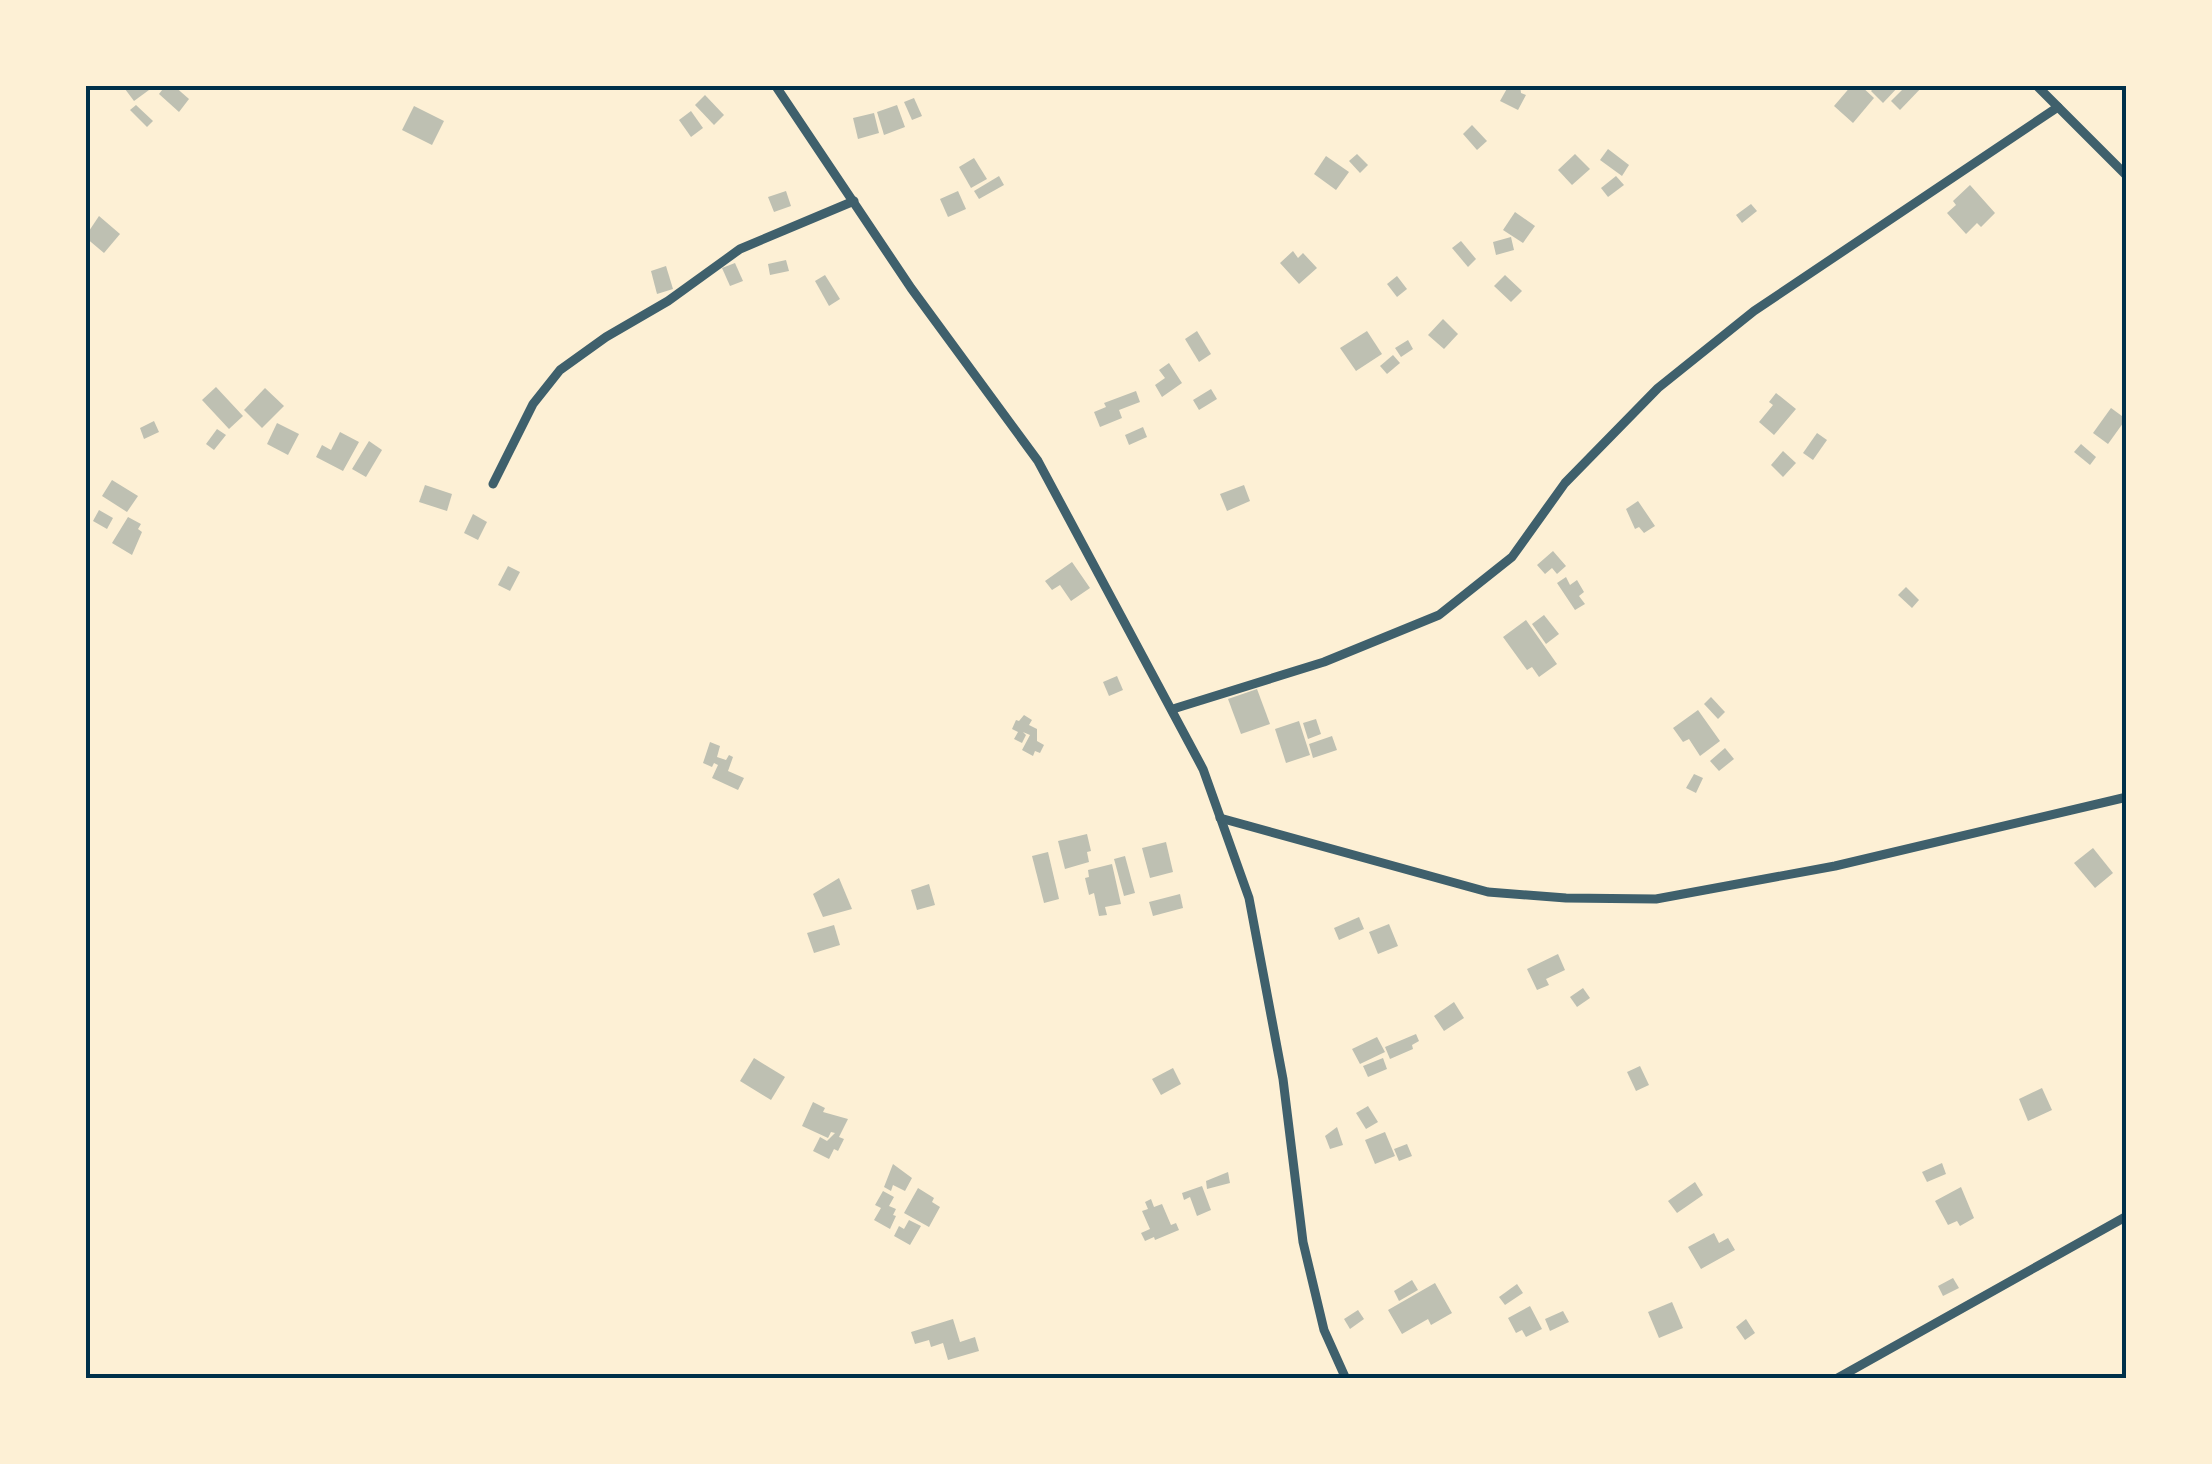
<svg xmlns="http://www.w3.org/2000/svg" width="2212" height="1464" font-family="'Noto Sans',sans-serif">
	<rect width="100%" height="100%" fill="#fdf0d5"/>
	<g fill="#bec0b2">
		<polygon points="122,85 146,85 149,90 134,101"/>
		<polygon points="166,85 173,85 189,99 179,112 159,94"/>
		<polygon points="1509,85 1520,85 1521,93 1526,95 1518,110 1500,101"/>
		<polygon points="1852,85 1860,85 1874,98 1853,123 1834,106"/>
		<polygon points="1877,85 1900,85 1883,103 1871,91"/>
		<polygon points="1907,85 1924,85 1900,110 1891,101"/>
		<polygon points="705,95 724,115 714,125 695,105"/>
		<polygon points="914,98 922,116 912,120 904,102"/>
		<polygon points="136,105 153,121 147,127 130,110"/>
		<polygon points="897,105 905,127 884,135 877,112"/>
		<polygon points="414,106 444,121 432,145 402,130"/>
		<polygon points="691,111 703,128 691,137 679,120"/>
		<polygon points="874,113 879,133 858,139 853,118"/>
		<polygon points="1472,125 1487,141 1477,150 1463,134"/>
		<polygon points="1608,149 1629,165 1622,176 1600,160"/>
		<polygon points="1357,154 1368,165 1360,173 1349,161"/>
		<polygon points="1575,154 1590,169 1572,185 1558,170"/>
		<polygon points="1326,156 1349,172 1336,190 1314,174"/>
		<polygon points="974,158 987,179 971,188 959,167"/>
		<polygon points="999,176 1004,185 979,199 974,191"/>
		<polygon points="1616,176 1624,185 1608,197 1601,188"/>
		<polygon points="1970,185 1995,213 1981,227 1977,223 1966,234 1947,213 1956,205 1953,201"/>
		<polygon points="786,191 791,206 774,212 768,197"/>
		<polygon points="958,191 966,209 948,217 940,199"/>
		<polygon points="1751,204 1757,211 1742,223 1736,215"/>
		<polygon points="1515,212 1535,226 1523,243 1503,230"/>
		<polygon points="99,216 120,234 104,253 85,237"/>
		<polygon points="1511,237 1514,250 1496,255 1493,242"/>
		<polygon points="1461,241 1476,259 1468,267 1452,248"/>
		<polygon points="1293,251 1298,258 1303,253 1317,268 1299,284 1280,263"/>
		<polygon points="786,260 789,271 770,275 768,264"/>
		<polygon points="735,263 743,281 730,286 722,268"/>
		<polygon points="666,266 673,289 657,294 651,271"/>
		<polygon points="825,275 840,299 829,306 815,281"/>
		<polygon points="1505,275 1522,291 1511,302 1494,286"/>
		<polygon points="1397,276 1407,289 1397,297 1387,284"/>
		<polygon points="1443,319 1458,334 1444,349 1428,335"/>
		<polygon points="1197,331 1211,354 1199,362 1185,339"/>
		<polygon points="1367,331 1382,354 1356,371 1340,348"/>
		<polygon points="1408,340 1413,349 1401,357 1395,348"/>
		<polygon points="1393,355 1400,363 1387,374 1380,366"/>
		<polygon points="1169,363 1182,383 1162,397 1155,385 1165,378 1159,370"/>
		<polygon points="216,387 243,416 229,429 202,400"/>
		<polygon points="265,388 284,406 262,428 244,410"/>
		<polygon points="1211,389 1217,399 1199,410 1193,400"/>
		<polygon points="1136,391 1140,402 1119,410 1122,418 1100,427 1094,412 1106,407 1104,403"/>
		<polygon points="1776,393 1796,409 1774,435 1759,422 1773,405 1769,402"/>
		<polygon points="2111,408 2126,419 2108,444 2093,433"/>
		<polygon points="154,421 159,432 144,439 140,428"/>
		<polygon points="277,423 299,434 288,455 267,444"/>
		<polygon points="1143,427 1147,437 1129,445 1125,435"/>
		<polygon points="217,429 226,435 214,450 206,444"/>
		<polygon points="340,432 359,442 343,471 316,457 322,445 331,450"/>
		<polygon points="1817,433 1827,440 1813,460 1803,453"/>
		<polygon points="369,441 382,450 366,477 352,469"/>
		<polygon points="2081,444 2096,457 2090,465 2074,452"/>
		<polygon points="1783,451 1796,463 1783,477 1771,465"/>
		<polygon points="112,480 138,496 127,512 102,496"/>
		<polygon points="425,485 452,494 447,511 419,502"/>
		<polygon points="1244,485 1250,501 1227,511 1220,494"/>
		<polygon points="1638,501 1655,526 1644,533 1639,527 1635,529 1626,509"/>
		<polygon points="99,510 113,518 107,529 93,521"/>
		<polygon points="473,514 487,522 478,540 464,533"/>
		<polygon points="128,517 141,524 138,529 142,532 132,555 112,543"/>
		<polygon points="1553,551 1566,566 1557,574 1552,568 1545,574 1537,565"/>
		<polygon points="1072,562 1090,588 1071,601 1060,585 1052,590 1045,581"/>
		<polygon points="508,566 520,572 510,591 498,585"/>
		<polygon points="1566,577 1570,585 1577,580 1584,592 1579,596 1585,604 1575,610 1557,583"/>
		<polygon points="1906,587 1919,600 1912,608 1898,595"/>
		<polygon points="1544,615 1559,634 1546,644 1532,624"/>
		<polygon points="1526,620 1557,664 1539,677 1532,667 1527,670 1503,637"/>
		<polygon points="1117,676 1123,690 1109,696 1103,682"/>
		<polygon points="1257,689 1270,724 1241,734 1228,699"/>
		<polygon points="1711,697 1725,712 1718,719 1704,704"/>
		<polygon points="1698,710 1720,741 1700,756 1689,739 1683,742 1673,728"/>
		<polygon points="1024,715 1032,720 1029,725 1037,729 1037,741 1044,745 1040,753 1035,751 1033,756 1022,750 1030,735 1023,732 1026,735 1022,743 1014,739 1018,732 1012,729 1016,720 1019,721"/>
		<polygon points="1316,719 1321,734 1308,739 1303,723"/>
		<polygon points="1299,721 1310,755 1286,763 1275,729"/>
		<polygon points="1332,736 1337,750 1313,758 1309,744"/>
		<polygon points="710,742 720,746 717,757 726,760 729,755 733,757 728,771 744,778 738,790 712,778 718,765 714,763 712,767 703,763"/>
		<polygon points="1725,748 1734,759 1719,771 1710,761"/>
		<polygon points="1694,774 1703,778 1696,793 1686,788"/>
		<polygon points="1087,834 1091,851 1087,852 1089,862 1065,869 1058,841"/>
		<polygon points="1166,842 1173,872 1150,878 1142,848"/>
		<polygon points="2093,848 2113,873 2095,888 2074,863"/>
		<polygon points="1048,852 1059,899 1044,903 1032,856"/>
		<polygon points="1125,856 1135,893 1124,896 1114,859"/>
		<polygon points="1112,864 1121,904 1105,907 1107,915 1099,916 1094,893 1089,895 1085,878 1089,877 1088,870"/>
		<polygon points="839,878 852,909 823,917 813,894"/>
		<polygon points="929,884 935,905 917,910 911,890"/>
		<polygon points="1180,894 1183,908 1153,916 1149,902"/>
		<polygon points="1359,917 1364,929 1339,940 1334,928"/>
		<polygon points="1389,924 1398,946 1378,954 1369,932"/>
		<polygon points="834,925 840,945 814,953 807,933"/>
		<polygon points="1558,954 1565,970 1546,979 1549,985 1537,990 1527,969"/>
		<polygon points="1583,988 1590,998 1577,1007 1570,997"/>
		<polygon points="1454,1002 1464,1018 1444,1031 1434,1016"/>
		<polygon points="1416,1034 1419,1041 1412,1045 1413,1049 1390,1059 1385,1047"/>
		<polygon points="1377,1037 1385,1052 1360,1064 1352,1049"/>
		<polygon points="754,1058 785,1077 771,1100 740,1081"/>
		<polygon points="1383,1058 1387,1069 1368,1077 1363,1066"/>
		<polygon points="1640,1066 1649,1085 1636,1091 1627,1072"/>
		<polygon points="1173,1068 1181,1084 1161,1095 1152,1079"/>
		<polygon points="2042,1088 2052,1110 2028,1121 2019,1099"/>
		<polygon points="813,1102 825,1108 823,1112 848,1119 839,1137 844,1139 838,1151 834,1149 829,1159 813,1151 820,1137 827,1141 835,1133 831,1132 828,1138 802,1126"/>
		<polygon points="1368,1106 1378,1122 1366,1129 1356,1113"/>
		<polygon points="1337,1127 1343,1145 1330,1149 1325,1136"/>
		<polygon points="1385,1132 1395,1156 1375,1164 1365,1140"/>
		<polygon points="1407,1144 1412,1156 1399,1161 1394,1149"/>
		<polygon points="1942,1163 1946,1174 1927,1182 1922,1172"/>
		<polygon points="893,1164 912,1178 905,1191 893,1185 891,1191 884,1187"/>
		<polygon points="1228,1172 1230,1183 1207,1189 1206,1181"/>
		<polygon points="1695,1182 1703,1195 1677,1213 1668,1201"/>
		<polygon points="1202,1186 1211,1210 1197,1216 1190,1197 1184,1200 1182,1193"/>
		<polygon points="1961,1187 1974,1218 1960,1226 1957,1221 1948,1225 1935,1201"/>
		<polygon points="918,1188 934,1198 932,1202 940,1207 929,1227 904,1213"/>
		<polygon points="883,1191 894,1197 889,1206 896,1209 893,1215 896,1216 890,1229 874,1220 881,1208 875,1205"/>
		<polygon points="1151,1199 1154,1207 1162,1204 1171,1225 1176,1223 1179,1230 1155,1240 1154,1237 1145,1241 1141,1233 1150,1229 1142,1211 1148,1209 1145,1202"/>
		<polygon points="909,1220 921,1226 910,1245 894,1236 899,1226 904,1229"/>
		<polygon points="1714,1233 1719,1243 1728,1238 1735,1250 1701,1269 1688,1247"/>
		<polygon points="1953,1278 1959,1288 1943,1296 1938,1286"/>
		<polygon points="1412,1280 1418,1290 1399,1301 1394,1291"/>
		<polygon points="1435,1283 1452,1313 1431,1325 1428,1319 1402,1334 1388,1310"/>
		<polygon points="1517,1284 1523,1293 1505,1305 1499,1297"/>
		<polygon points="1672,1302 1683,1328 1659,1338 1648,1312"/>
		<polygon points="1530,1306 1542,1329 1526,1337 1522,1330 1516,1333 1508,1318"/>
		<polygon points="1358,1310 1364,1319 1350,1329 1344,1319"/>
		<polygon points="1563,1311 1569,1322 1550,1331 1545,1319"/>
		<polygon points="953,1319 960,1342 975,1337 979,1351 948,1360 943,1343 931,1347 929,1340 915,1344 911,1332"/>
		<polygon points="1746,1319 1755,1333 1745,1340 1736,1327"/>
	</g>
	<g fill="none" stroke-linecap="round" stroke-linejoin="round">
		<g stroke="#3f606c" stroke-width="9">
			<polyline points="775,85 911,288 1038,461 1203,769 1249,898 1283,1079 1303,1242 1324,1330 1346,1379"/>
			<polyline points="2036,85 2127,176"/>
			<polyline points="493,484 533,404 560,370 606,337 668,301 740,249 854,201"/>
			<polyline points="1173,709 1324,662 1439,615 1512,557 1565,483 1658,388 1754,311 2058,107"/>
			<polyline points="1220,818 1488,892 1566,898 1656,899 1835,866 2127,797"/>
			<polyline points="1836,1379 2127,1216"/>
		</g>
	</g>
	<rect width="2212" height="1464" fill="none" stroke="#fdf0d5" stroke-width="175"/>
	<rect x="88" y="88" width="2036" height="1288" fill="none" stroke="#003049" stroke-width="4"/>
</svg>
